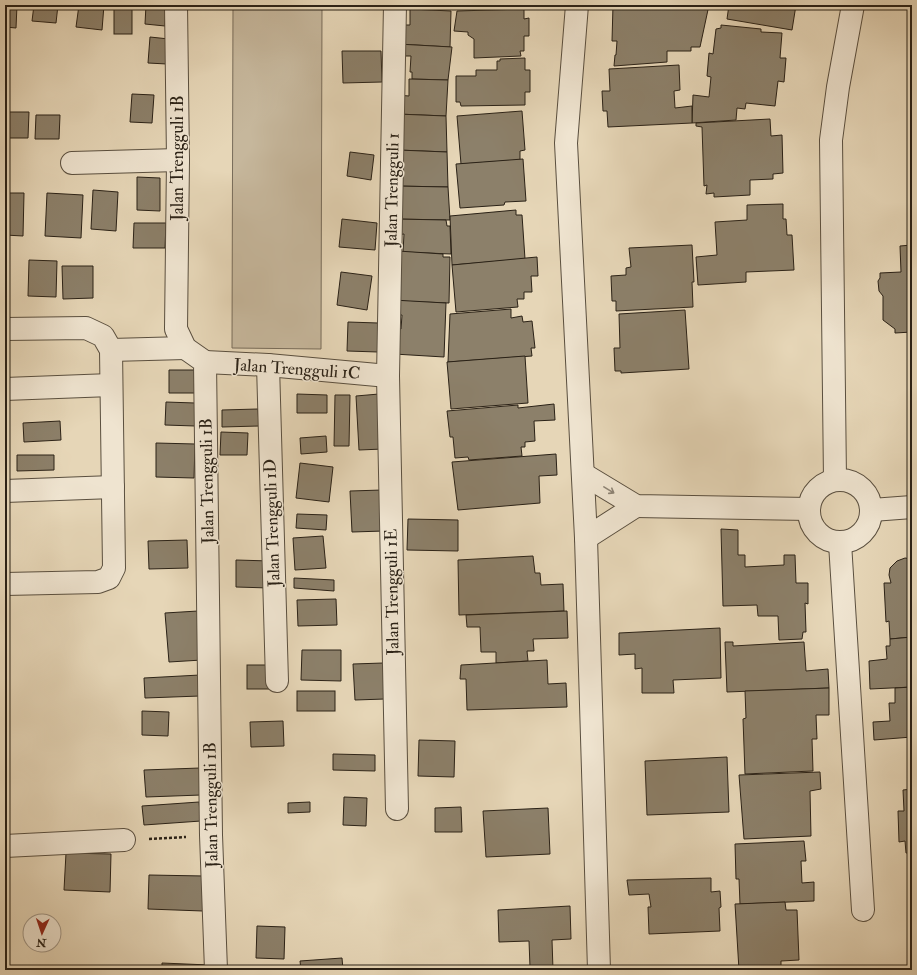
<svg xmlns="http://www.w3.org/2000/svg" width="917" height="975" font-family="'IM FELL Double Pica',serif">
	<rect width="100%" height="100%" fill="#e6d6b7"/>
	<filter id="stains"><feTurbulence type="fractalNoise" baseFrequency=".005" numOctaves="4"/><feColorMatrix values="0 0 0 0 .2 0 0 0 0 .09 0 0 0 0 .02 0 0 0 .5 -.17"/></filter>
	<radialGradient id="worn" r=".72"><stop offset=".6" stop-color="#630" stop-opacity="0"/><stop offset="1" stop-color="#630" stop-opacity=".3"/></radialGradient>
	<polygon fill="#c6b79c" stroke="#786c5a" points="233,5 322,5 321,349 232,348"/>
	<g fill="#8c806a" stroke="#2b2217">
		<polygon points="5,5 17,5 16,28 5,27"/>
		<polygon points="34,5 58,5 56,23 32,21"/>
		<polygon points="79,5 104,5 102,30 76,27"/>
		<rect x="114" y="5" width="18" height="29"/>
		<polygon points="146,5 166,5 165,26 145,24"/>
		<polygon points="613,5 709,5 700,47 691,47 691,51 667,51 667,62 614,66 615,55 616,55 617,41 612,41"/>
		<polygon points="729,5 796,5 792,30 727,19"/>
		<polygon points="410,9 451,11 450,47 398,44 398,25 410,25"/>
		<polygon points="524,9 524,19 529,18 529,36 524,36 524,51 520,51 521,56 474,58 474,39 468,35 468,32 454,31 457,11"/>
		<polygon points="721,25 761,29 761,32 782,33 780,58 786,58 784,82 778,81 775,106 746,103 745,109 737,108 736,120 692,123 693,95 709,97 711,77 707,76 709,53 713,54 716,29 721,28"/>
		<polygon points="150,37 169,39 167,64 148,63"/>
		<polygon points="398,44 452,47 448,80 412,79 412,72 410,72 411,56 397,56"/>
		<polygon points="342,51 381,51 382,82 343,83"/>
		<polygon points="525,58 525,70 530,70 530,92 525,92 525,105 461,106 460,102 456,102 456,76 476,76 476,70 497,70 497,61 500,61 500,59"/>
		<polygon points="679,65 680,90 674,91 675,108 692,106 692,123 608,127 607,111 603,111 602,91 610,91 609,69"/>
		<polygon points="409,79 448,80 446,116 397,114 397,95 409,96"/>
		<polygon points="132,94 154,95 152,123 130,122"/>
		<polygon points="522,111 525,150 520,151 520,160 461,164 457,116"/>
		<polygon points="7,112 29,112 28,138 7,138"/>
		<polygon points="397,114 446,116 447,152 398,150"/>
		<polygon points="36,115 60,115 59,139 35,139"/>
		<polygon points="770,119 771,136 782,135 783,173 773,174 773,179 750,180 750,195 714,197 714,193 706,194 707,185 704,186 702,127 696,126 696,123"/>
		<polygon points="398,150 447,152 448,187 396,186"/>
		<polygon points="350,152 374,155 371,180 347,176"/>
		<polygon points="523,159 526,201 505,202 504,205 460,208 456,164"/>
		<polygon points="137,177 160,178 160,211 137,210"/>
		<polygon points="396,186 448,187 450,220 395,219"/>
		<polygon points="93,190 118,192 116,231 91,229"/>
		<polygon points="5,193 24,193 23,236 5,235"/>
		<polygon points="47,193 83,195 81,238 45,236"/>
		<polygon points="783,204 783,219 786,219 787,235 792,235 794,270 746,272 746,282 698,285 696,257 717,255 715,222 747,220 747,205"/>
		<polygon points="516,210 516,215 522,215 525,259 452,265 450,216"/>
		<polygon points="342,219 377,223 375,250 339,247"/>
		<polygon points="395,219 446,220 447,226 450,226 451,254 403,252 404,234 396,235"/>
		<polygon points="134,223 166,223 165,248 133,248"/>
		<polygon points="692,245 694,282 692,282 693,307 616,311 616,301 612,301 611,276 626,275 626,268 631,267 629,248"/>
		<polygon points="912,245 912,332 895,333 895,329 883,320 883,296 879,291 878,281 880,278 880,273 901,272 900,246"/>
		<polygon points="398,251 443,254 443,257 450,257 449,303 396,301"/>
		<polygon points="537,257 538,276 531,276 532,292 524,292 524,299 517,299 518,307 456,312 452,265"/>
		<polygon points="29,260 57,261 56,297 28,296"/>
		<polygon points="62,266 93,266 93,298 63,299"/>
		<polygon points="341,272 372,276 367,310 337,305"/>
		<polygon points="393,300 446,303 444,357 394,354 395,328 401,329 402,315 392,315"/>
		<polygon points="511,309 511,318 522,316 523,322 532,321 535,348 531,348 532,356 448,362 450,314"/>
		<polygon points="685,310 689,369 621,373 621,371 615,371 614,348 620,348 619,314"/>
		<polygon points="348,322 378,323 378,352 347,351"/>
		<polygon points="525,356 528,403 451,409 447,362"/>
		<polygon points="169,370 197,370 196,393 169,393"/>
		<polygon points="297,394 327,395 327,413 297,413"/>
		<polygon points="379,394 383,449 359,450 356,396"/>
		<polygon points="335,395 350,395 349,446 334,446"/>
		<polygon points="166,402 195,403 195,426 165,425"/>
		<polygon points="554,404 555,420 534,421 535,441 525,442 525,447 521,447 522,456 469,460 468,457 455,458 453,437 450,437 447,411 518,405 518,408"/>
		<polygon points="258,409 259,426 222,427 222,410"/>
		<polygon points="60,421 61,440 24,442 23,423"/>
		<polygon points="221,432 248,433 247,455 220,455"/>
		<polygon points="326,436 327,452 301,454 300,438"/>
		<polygon points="156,443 195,444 194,478 156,477"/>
		<polygon points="556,454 557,475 539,476 540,503 458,510 452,462"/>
		<polygon points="17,455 54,455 54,470 17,471"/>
		<polygon points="300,463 333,467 329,502 296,498"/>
		<polygon points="382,490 384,531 352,532 350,491"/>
		<polygon points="297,514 327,515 326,530 296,528"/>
		<polygon points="408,519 458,520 458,551 407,550"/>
		<polygon points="721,529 738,530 738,555 745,555 745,567 784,565 784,555 795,555 796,583 808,583 808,604 805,603 806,632 803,632 802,639 779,640 778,616 758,616 757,605 723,606"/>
		<polygon points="323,536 326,568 295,570 293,538"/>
		<polygon points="187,540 188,568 149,569 148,541"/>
		<polygon points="533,556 535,573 540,573 541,585 563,584 564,611 459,615 458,560"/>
		<polygon points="905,558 912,559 912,637 890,639 889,621 886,622 884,583 891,583 889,575 890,568 897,561"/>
		<polygon points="236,560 270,561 269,588 236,587"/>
		<polygon points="294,578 334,580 334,591 294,588"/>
		<polygon points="336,599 337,625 298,626 297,600"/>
		<polygon points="198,611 202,660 169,662 165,613"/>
		<polygon points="567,611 568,638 533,639 534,651 527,651 528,661 496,663 496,652 481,652 480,627 467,627 466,615"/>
		<polygon points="720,628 721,678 673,680 674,693 642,693 642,668 635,669 635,654 619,655 619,633"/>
		<polygon points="912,637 912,687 870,689 869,661 887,659 886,646 890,646 890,639"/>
		<polygon points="725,642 733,642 733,646 804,642 806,671 828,669 829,688 727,692"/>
		<polygon points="302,650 341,650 341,681 301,680"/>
		<polygon points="547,660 548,684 566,683 567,707 467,710 466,679 460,679 461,665"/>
		<polygon points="383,663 385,699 355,700 353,664"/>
		<rect x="247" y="665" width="25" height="24"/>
		<polygon points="200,675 200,696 145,698 144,678"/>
		<polygon points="912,687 912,737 874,740 873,722 890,721 889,703 895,703 895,688"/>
		<polygon points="829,688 829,715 816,715 817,739 812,739 813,771 745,774 743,719 746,718 745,691"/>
		<rect x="297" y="691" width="38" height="20"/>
		<polygon points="142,711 169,712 168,736 142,735"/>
		<polygon points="283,721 284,746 251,747 250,722"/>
		<polygon points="419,740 455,741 454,777 418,776"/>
		<polygon points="333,754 375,755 375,771 333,770"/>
		<polygon points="727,757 729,812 647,815 645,761"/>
		<polygon points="200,768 201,795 146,797 144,770"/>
		<polygon points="820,772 821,789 810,791 811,836 744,839 739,775"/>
		<polygon points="912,789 912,853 906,853 905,841 899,842 898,811 904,811 903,790"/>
		<polygon points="344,797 367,798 366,826 343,825"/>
		<polygon points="199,802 201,821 144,825 142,806"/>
		<polygon points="310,802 310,812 288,813 288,803"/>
		<polygon points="461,807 462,832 435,832 435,808"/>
		<polygon points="548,808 550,854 486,857 483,811"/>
		<polygon points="804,841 806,861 801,861 802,883 814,882 814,901 740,904 739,879 736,879 735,844"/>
		<polygon points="66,853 111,854 110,892 64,890"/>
		<polygon points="149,875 204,876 203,911 148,909"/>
		<polygon points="711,878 711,892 720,891 721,907 719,908 720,931 649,934 648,907 651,907 649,894 629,895 627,880"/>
		<polygon points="785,902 786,910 797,910 799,960 781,961 781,970 739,970 735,904"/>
		<polygon points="570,906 571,939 552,940 553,970 473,970 530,967 529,941 499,942 498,910"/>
		<polygon points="257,926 285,927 284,959 256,958"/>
		<polygon points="342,958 343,970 301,970 300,961"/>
		<polygon points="162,963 209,965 209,970 162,970"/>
		<polygon points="289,967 289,970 253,970 253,968"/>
	</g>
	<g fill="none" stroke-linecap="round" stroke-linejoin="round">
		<defs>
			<g id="minor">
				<polyline points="176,5 178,160 176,329 185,348 205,362 211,835 216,970"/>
				<polyline points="395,5 388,376 397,809"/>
				<polyline points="577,5 566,143 586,538 599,970"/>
				<polyline points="72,163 178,160"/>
				<polyline points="5,329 86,328 103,336 111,350 114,568 109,578 98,582 5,584"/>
				<polyline points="111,350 185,348"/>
				<polyline points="205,362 268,365 388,376"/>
				<polyline points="268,365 277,681"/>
				<polyline points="5,389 111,385"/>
				<polyline points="583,474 636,506 809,509"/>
				<circle cx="840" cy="511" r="31"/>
				<polyline points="835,480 831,140 838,87 853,5"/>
				<polyline points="5,491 113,487"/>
				<polyline points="872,510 912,507"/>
				<polyline points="586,538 636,506"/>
				<polyline points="840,543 863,910"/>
				<polyline points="5,846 124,840"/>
			</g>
		</defs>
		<use href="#minor" stroke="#5a4f3f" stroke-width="24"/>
		<polyline stroke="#2b2217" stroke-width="2.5" stroke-dasharray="3 2" stroke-linecap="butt" points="149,839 186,837"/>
		<use href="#minor" stroke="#efe4d0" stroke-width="22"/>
	</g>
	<defs><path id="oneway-shaft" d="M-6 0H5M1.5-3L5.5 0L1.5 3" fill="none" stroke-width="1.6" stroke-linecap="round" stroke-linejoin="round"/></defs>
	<use stroke="#8d8374" href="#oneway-shaft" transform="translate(609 490) rotate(31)"/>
	<g text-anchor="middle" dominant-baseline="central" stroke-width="3" stroke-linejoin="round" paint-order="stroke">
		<g font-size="17" fill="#2b2217" stroke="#efe4d0">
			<text transform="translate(177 158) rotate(-90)">Jalan Trengguli 1B</text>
			<text transform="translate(392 190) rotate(-89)">Jalan Trengguli 1</text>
			<text transform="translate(297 369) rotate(4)">Jalan Trengguli 1C</text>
			<text transform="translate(207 481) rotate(-91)">Jalan Trengguli 1B</text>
			<text transform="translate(272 523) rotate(-92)">Jalan Trengguli 1D</text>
			<text transform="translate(392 592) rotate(-91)">Jalan Trengguli 1E</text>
			<text transform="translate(211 805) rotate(-91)">Jalan Trengguli 1B</text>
		</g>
	</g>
	<rect width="917" height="975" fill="none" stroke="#e6d6b7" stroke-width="20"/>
	<rect x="6" y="6" width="905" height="963" fill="none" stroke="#2b2217" stroke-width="2"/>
	<rect x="10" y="10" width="897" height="955" fill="none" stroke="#2b2217"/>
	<g transform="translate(42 933) rotate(183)"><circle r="19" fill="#efe4d0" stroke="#a19686"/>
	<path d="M0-3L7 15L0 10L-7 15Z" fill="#8f2418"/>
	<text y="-6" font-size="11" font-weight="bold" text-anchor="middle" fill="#2b2217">N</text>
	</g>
	<rect width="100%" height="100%" filter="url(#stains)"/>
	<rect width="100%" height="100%" fill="url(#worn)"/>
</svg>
